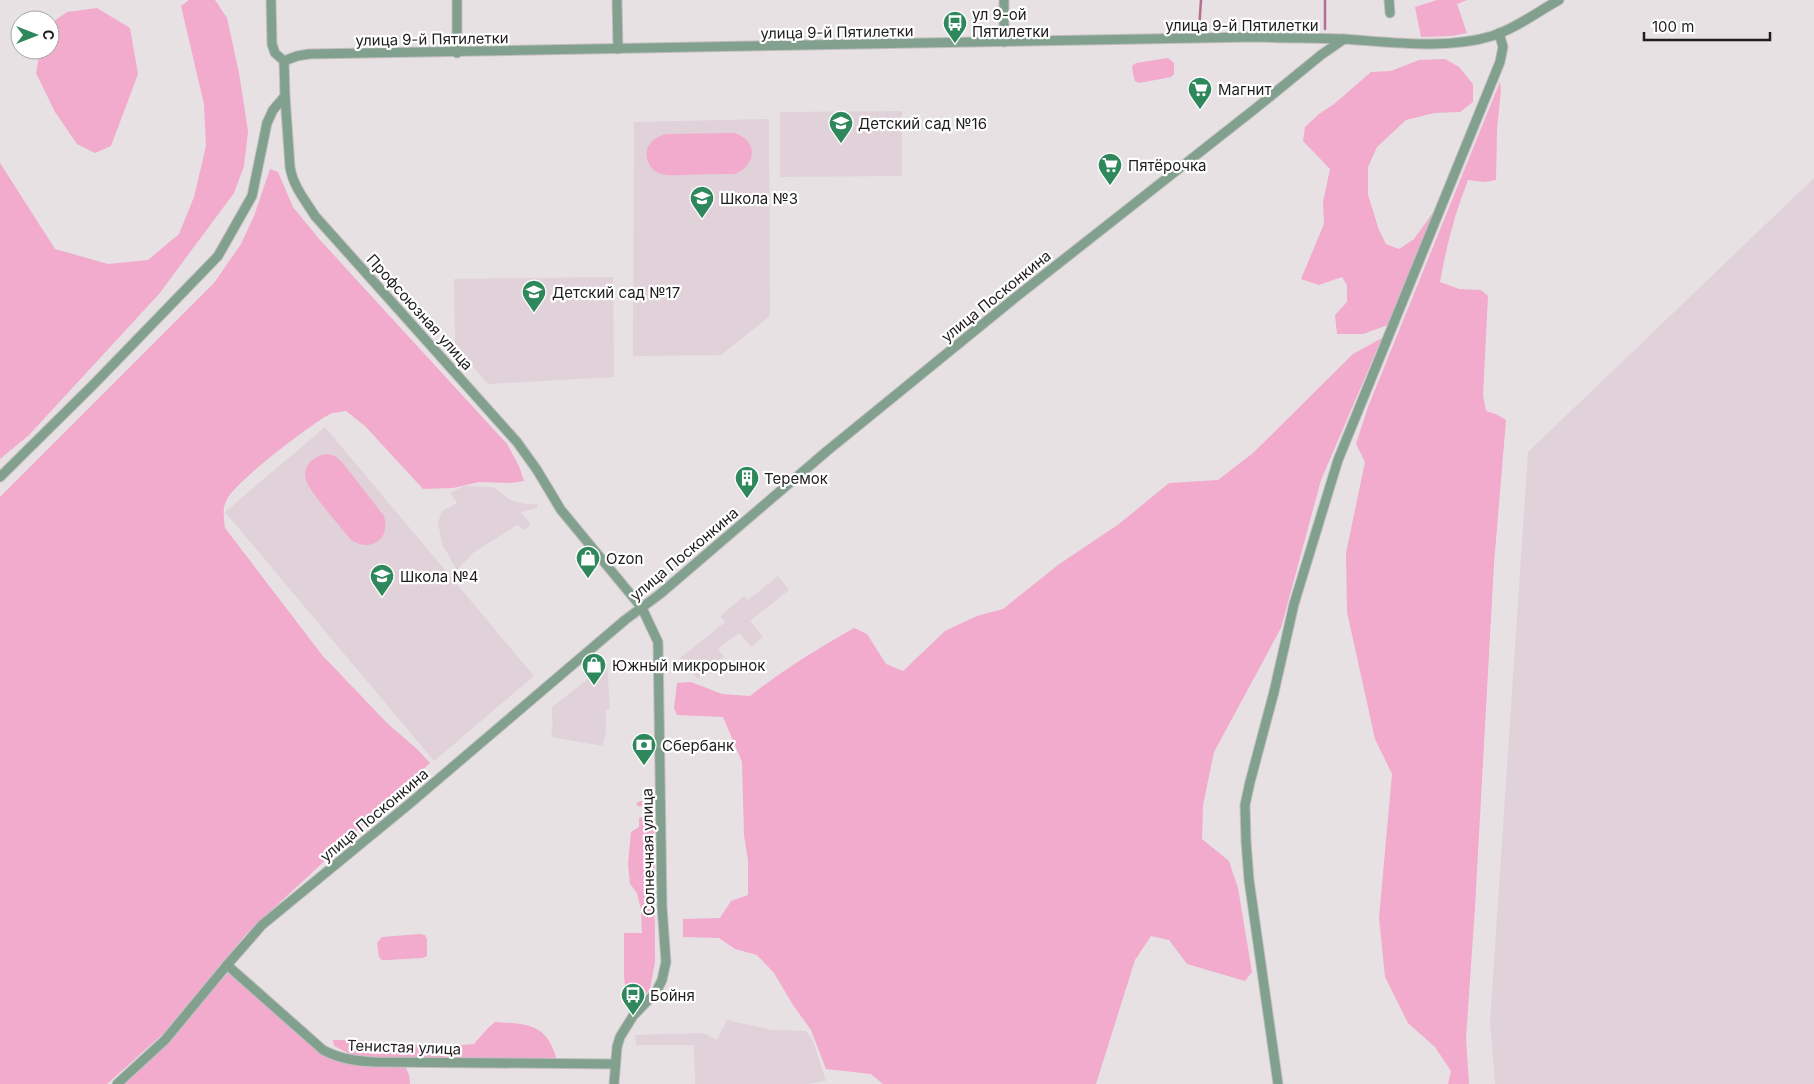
<svg xmlns="http://www.w3.org/2000/svg" width="1814" height="1084" font-family="Inter,sans-serif">
	<rect width="100%" height="100%" fill="#e7e1e4"/>
	<g fill="#e1d2d9">
		<polygon points="902,111 902,176 780,177 780,112"/>
		<polygon points="769,119 770,316 721,355 633,356 634,122"/>
		<polygon points="1814,178 1814,1084 1495,1084 1490,1022 1528,452"/>
		<polygon points="613,277 614,377 488,384 455,346 454,279"/>
		<polygon points="325,427 534,676 434,761 225,512"/>
		<polygon points="464,486 493,487 510,500 525,504 537,504 537,508 521,512 531,524 525,530 517,525 474,552 457,570 442,544 438,522 442,511 457,503 450,493"/>
		<polygon points="778,576 789,590 750,621 763,637 751,647 739,633 718,649 724,657 697,679 680,658 725,622 720,616 744,596 748,600"/>
		<polygon points="607,664 610,709 606,710 606,730 603,746 551,737 553,722 552,721 552,707"/>
		<polygon points="727,1020 772,1030 806,1031 813,1041 826,1081 808,1084 695,1084 694,1045 636,1045 635,1035 703,1033 717,1040"/>
	</g>
	<g fill="#f2aacd">
		<polygon points="189,0 215,0 227,18 239,73 248,131 244,166 234,193 159,294 29,435 0,459 0,163 55,249 108,264 148,260 179,234 194,197 206,146 204,104 181,6"/>
		<polygon points="1437,0 1467,0 1457,4 1467,33 1452,36 1421,37 1415,7"/>
		<polygon points="97,8 130,28 138,74 111,146 95,153 77,144 55,112 36,73 40,50 50,50 50,24 67,12"/>
		<polygon points="1168,58 1174,63 1174,74 1171,77 1139,83 1135,81 1133,74 1132,66 1136,63"/>
		<polygon points="1445,59 1459,67 1473,84 1473,102 1460,112 1434,113 1406,120 1377,147 1368,167 1368,195 1379,230 1386,244 1399,249 1414,239 1437,207 1388,325 1363,334 1337,334 1335,315 1347,302 1347,285 1342,277 1319,285 1301,279 1324,224 1323,202 1330,169 1303,141 1305,127 1319,114 1334,104 1371,72 1391,71 1419,60"/>
		<path d="M 1500,82 L 1501,90 L 1497,130 L 1496,180 L 1485,182 L 1468,180 C 1455,213 1446,247 1440,282 L 1459,289 L 1481,290 L 1488,296 L 1483,395 L 1486,411 L 1496,414 L 1506,420 L 1494,564 L 1475,907 L 1466,1039 L 1469,1084 L 1448,1084 L 1451,1071 L 1435,1047 L 1408,1023 L 1385,977 L 1379,918 L 1392,774 L 1375,739 L 1347,612 L 1346,553 L 1365,462 L 1356,444 L 1368,407 Z"/>
		<path d="M 735,133 C 758,141 757,165 735,174 C 718,174 701,174 684,175 C 677,175 668,176 661,174 C 651,171 645,160 647,150 C 650,140 658,136 667,134 Z"/>
		<path d="M 270,169 L 278,172 L 293,207 L 320,240 L 507,444 L 519,466 L 524,481 L 511,483 L 479,482 L 453,488 L 423,489 L 365,426 L 346,411 C 341,412 335,412 330,414 C 311,424 233,483 226,501 C 222,510 224,519 225,528 L 322,655 L 387,723 L 417,749 L 430,763 L 247,933 L 164,1033 L 107,1084 L 0,1084 L 0,497 L 214,283 L 241,244 L 254,216 Z"/>
		<path d="M 1382,338 L 1321,480 L 1281,628 L 1214,752 L 1203,805 L 1202,839 L 1229,861 L 1238,888 L 1252,972 L 1245,981 L 1187,964 L 1169,940 L 1151,936 L 1135,960 L 1096,1084 L 883,1084 L 871,1074 L 826,1069 L 811,1030 L 793,1005 L 774,973 L 757,955 L 735,949 L 719,938 L 683,937 L 683,919 L 720,918 L 731,901 L 748,895 L 748,861 L 744,835 L 742,762 L 723,717 L 677,715 L 674,708 L 677,683 L 691,682 L 722,694 L 750,696 C 783,670 817,649 854,628 L 867,634 L 886,664 L 903,671 L 945,631 L 977,616 L 1003,609 L 1058,565 L 1119,524 L 1169,483 L 1218,480 L 1253,453 L 1353,354 Z"/>
		<path d="M 327,454 L 335,456 L 342,462 L 384,516 C 391,539 371,553 351,540 C 342,528 310,493 306,480 C 302,465 314,456 327,454 Z"/>
		<polygon points="640,801 654,802 655,962 650,989 644,996 634,998 626,995 624,976 624,933 642,933 641,910 637,893 630,884 628,864 631,832 639,827 639,818 647,816 648,807 638,806 636,804"/>
		<polygon points="420,934 425,935 427,939 427,956 423,958 387,960 382,960 379,957 377,943 382,937"/>
		<polygon points="231,969 331,1055 404,1063 409,1075 410,1084 124,1084 159,1051"/>
		<path d="M 495,1022 C 526,1024 546,1023 556,1057 L 552,1060 L 435,1060 L 354,1056 L 334,1046 L 333,1040 C 380,1039 427,1049 474,1044 L 488,1028 Z"/>
	</g>
	<g fill="none" stroke-linecap="round" stroke-linejoin="round">
		<g stroke="#b56e92" stroke-width="2.5">
			<polyline points="1325,29 1325,0"/>
			<polyline points="1199,30 1201,0"/>
		</g>
		<defs>
			<g id="minor">
				<path d="M 271,0 L 272,44 L 275,53 L 284,61 L 285,96 L 290,167 C 293,186 305,200 315,216 L 517,442 L 537,470 L 561,510 L 642,608 L 658,642 L 662,907 L 666,962 L 662,980 L 656,992 L 633,1016 L 620,1037 L 617,1047 L 614,1084"/>
				<polyline points="457,0 457,53"/>
				<polyline points="617,0 618,49"/>
				<polyline points="1004,0 1004,42"/>
				<polyline points="1389,0 1390,13"/>
				<path d="M 284,61 L 297,56 L 309,54 L 1256,37 C 1285,38 1314,38 1343,39 C 1391,42 1446,50 1492,36 C 1515,29 1537,12 1559,0"/>
				<polyline points="0,477 94,384 218,256 252,196 267,123 273,110 285,96"/>
				<path d="M 227,965 L 323,1050 C 340,1059 356,1061 375,1062 L 615,1064"/>
				<polyline points="117,1084 165,1040 227,965 262,925 408,805 625,620 660,594 827,451 1016,297 1256,108 1321,55 1344,39"/>
				<polyline points="1278,1084 1249,880 1246,841 1245,805 1250,782 1274,692 1294,604 1338,460 1500,62 1503,47 1499,33"/>
			</g>
		</defs>
		<use href="#minor" stroke="#c3bec0" stroke-width="11"/>
		<use href="#minor" stroke="#81a18e" stroke-width="9"/>
	</g>
	<defs>
		<symbol id="bus-pin" viewBox="-11 -11 22 30"><path d="M0 17L-7.5 6A9.5 9.5 0 1 1 7.5 6Z" fill="#2f875c" stroke="#fff"/><path d="M-5-6H5V4H4V6H2V4H-2V6H-4V4H-5ZM-3.5-4V0h7V-4ZM-3.5 1.2v1.5H-2V1.2ZM2 1.2v1.5H3.5V1.2Z" fill="#fff"/></symbol>
		<symbol id="supermarket-pin" viewBox="-11 -11 22 30"><path d="M0 17L-7.5 6A9.5 9.5 0 1 1 7.5 6Z" fill="#2f875c" stroke="#fff"/><path d="M-6-5.5h2.5l.6 2H6L4.5 2H-2.5L-4.4-4H-6ZM-1.5 3.2a1.3 1.3 0 1 0 .1 0ZM3 3.2a1.3 1.3 0 1 0 .1 0Z" fill="#fff"/></symbol>
		<symbol id="school-pin" viewBox="-11 -11 22 30"><path d="M0 17L-7.5 6A9.5 9.5 0 1 1 7.5 6Z" fill="#2f875c" stroke="#fff"/><path d="M0-5L7-2L0 1L-7-2ZM-4 1L0 2.5L4 1V4Q0 6-4 4Z" fill="#fff"/></symbol>
		<symbol id="building-pin" viewBox="-11 -11 22 30"><path d="M0 17L-7.5 6A9.5 9.5 0 1 1 7.5 6Z" fill="#2f875c" stroke="#fff"/><path d="M-4-6H4V6H1V3H-1V6H-4ZM-2.5-4.3h1.7v1.8h-1.7ZM.8-4.3h1.7v1.8H.8ZM-2.5-1h1.7V.8h-1.7ZM.8-1h1.7V.8H.8Z" fill="#fff"/></symbol>
		<symbol id="shop-pin" viewBox="-11 -11 22 30"><path d="M0 17L-7.5 6A9.5 9.5 0 1 1 7.5 6Z" fill="#2f875c" stroke="#fff"/><path d="M-5-2.5h2.3a2.7 3.5 0 0 1 5.4 0H5L5.5 6h-11ZM-1.5-2.5h3a1.5 2.3 0 0 0-3 0Z" fill="#fff"/></symbol>
		<symbol id="bank-pin" viewBox="-11 -11 22 30"><path d="M0 17L-7.5 6A9.5 9.5 0 1 1 7.5 6Z" fill="#2f875c" stroke="#fff"/><path d="M-6-4H6V4H-6ZM0-2.3a2.3 2.3 0 1 0 0 4.6a2.3 2.3 0 1 0 0-4.6Z" fill="#fff"/></symbol>
	</defs>
	<g fill-rule="evenodd">
		<use href="#bus-pin" x="941" y="9" width="28" height="38"/>
		<use href="#supermarket-pin" x="1186" y="75" width="28" height="38"/>
		<use href="#school-pin" x="827" y="109" width="28" height="38"/>
		<use href="#supermarket-pin" x="1096" y="151" width="28" height="38"/>
		<use href="#school-pin" x="688" y="184" width="28" height="38"/>
		<use href="#school-pin" x="520" y="278" width="28" height="38"/>
		<use href="#building-pin" x="733" y="464" width="28" height="38"/>
		<use href="#shop-pin" x="574" y="544" width="28" height="38"/>
		<use href="#school-pin" x="368" y="562" width="28" height="38"/>
		<use href="#shop-pin" x="580" y="651" width="28" height="38"/>
		<use href="#bank-pin" x="630" y="731" width="28" height="38"/>
		<use href="#bus-pin" x="619" y="981" width="28" height="38"/>
	</g>
	<g text-anchor="middle" dominant-baseline="central" stroke-width="4.5" stroke-linejoin="round" paint-order="stroke">
		<g font-size="15" fill="#1f1d1e" stroke="#fff" text-anchor="start">
			<text x="972" y="14">ул 9-ой<tspan x="972" dy="17">Пятилетки</tspan></text>
			<text x="1218" y="89">Магнит</text>
			<text x="858" y="123">Детский сад №16</text>
			<text x="1128" y="165">Пятёрочка</text>
			<text x="720" y="198">Школа №3</text>
			<text x="552" y="292">Детский сад №17</text>
			<text x="764" y="478">Теремок</text>
			<text x="606" y="558">Ozon</text>
			<text x="400" y="576">Школа №4</text>
			<text x="612" y="665">Южный микрорынок</text>
			<text x="662" y="745">Сбербанк</text>
			<text x="650" y="995">Бойня</text>
		</g>
		<g font-size="15" fill="#1f1d1e" stroke="#fff">
			<text x="1242" y="25">улица 9-й Пятилетки</text>
			<text transform="translate(837 32) rotate(-1)">улица 9-й Пятилетки</text>
			<text transform="translate(432 39) rotate(-1)">улица 9-й Пятилетки</text>
			<text transform="translate(996 296) rotate(-39)">улица Посконкина</text>
			<text transform="translate(420 312) rotate(48)">Профсоюзная улица</text>
			<text transform="translate(684 554) rotate(-40)">улица Посконкина</text>
			<text transform="translate(374 815) rotate(-40)">улица Посконкина</text>
			<text transform="translate(648 852) rotate(-91)">Солнечная улица</text>
			<text transform="translate(404 1047) rotate(2)">Тенистая улица</text>
		</g>
	</g>
	<g transform="translate(35 35) rotate(90)"><circle r="24" fill="#ffffff" stroke="#a5a5a5"/>
	<path d="M0-4L9 19L0 12L-9 19Z" fill="#2f875c"/>
	<text y="-8" font-size="14" font-weight="bold" text-anchor="middle" fill="#1f1d1e">С</text>
	</g>
	<path d="M1644 32v8h126v-8" fill="none" stroke="#1f1d1e" stroke-width="2.5"/>
	<text x="1652" y="32" font-size="15" fill="#1f1d1e" stroke="#ffffff" stroke-width="4" paint-order="stroke">100 m</text>
</svg>
